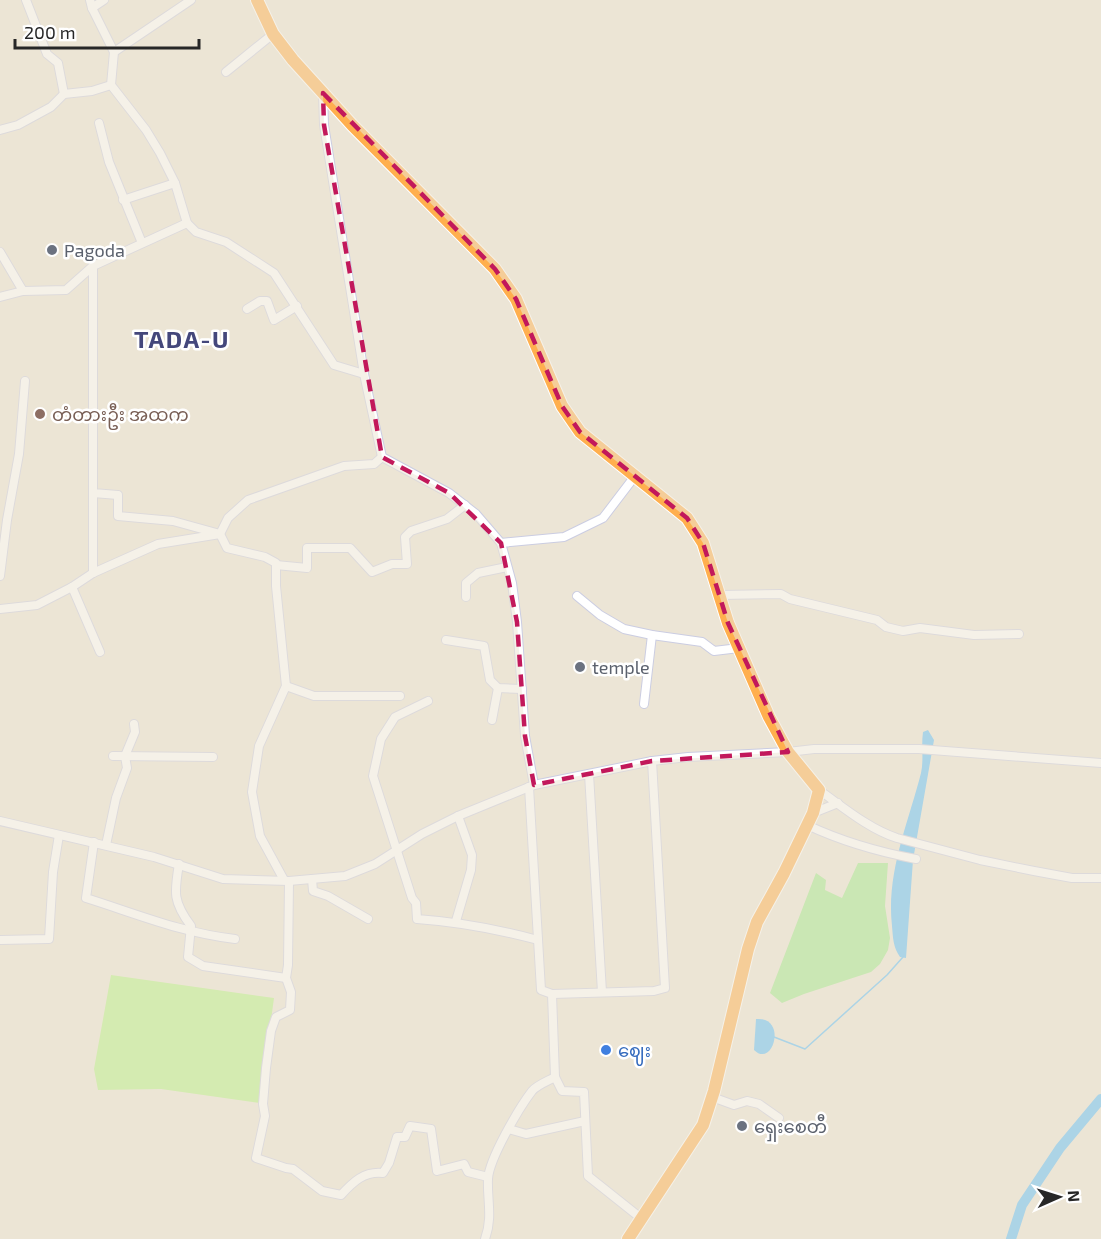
<svg xmlns="http://www.w3.org/2000/svg" width="1101" height="1239" font-family="'Exo 2','Noto Sans Myanmar',sans-serif">
	<rect width="100%" height="100%" fill="#ece5d6"/>
	<polygon fill="#a1e88c" points="858,863 888,863 885,906 890,938 888,950 880,964 871,972 804,994 782,1003 770,993 816,873 826,880 825,890 842,898"/>
	<polygon fill="#b7f186" points="111,975 274,998 260,1103 161,1089 98,1090 94,1069"/>
	<g fill="#5dbefa">
		<path d="M 928,730 L 934,740 L 913,860 L 906,958 L 900,957 C 893,947 893,938 892,926 C 886,873 908,824 921,773 C 924,759 921,746 923,732 Z"/>
		<path d="M 756,1019 C 788,1016 773,1069 754,1050 Z"/>
	</g>
	<g fill="none" stroke-linecap="round" stroke-linejoin="round">
		<polyline stroke="#5dbefa" stroke-width="1.5" points="774,1037 805,1049 887,975 903,957"/>
		<polyline stroke="#5dbefa" stroke-width="10" points="1011,1239 1022,1205 1060,1148 1101,1099"/>
		<defs>
			<g id="minor">
				<polyline points="26,0 47,54 58,63 64,94"/>
				<polyline points="90,0 92,8 104,0"/>
				<polyline points="191,0 114,52 111,85 146,130 160,153 175,183 187,223 196,232 226,242 274,273 334,365 364,374"/>
				<polyline points="92,8 114,52"/>
				<polyline points="226,72 273,34"/>
				<polyline points="323,93 324,125 364,374 382,457 449,493 476,514 501,543 512,583 517,622 525,736 534,785"/>
				<polyline points="99,123 109,162 142,243"/>
				<polyline points="0,130 18,125 51,107 64,94 92,91 111,85"/>
				<polyline points="123,200 175,183"/>
				<polyline points="0,252 23,291 66,290 93,266 187,223"/>
				<polyline points="93,266 93,493 118,495 118,516 173,521 220,534 227,548 265,557 276,563 276,586 286,686 259,746 252,792 260,836 284,880"/>
				<polyline points="0,297 23,291"/>
				<polyline points="247,309 260,301 267,301 274,320 297,306"/>
				<polyline points="501,543 564,537 603,518 635,476"/>
				<polyline points="276,565 307,568 307,548 350,548 372,572 392,564 407,564 405,537 411,531 447,519 465,505"/>
				<polyline points="93,573 93,493"/>
				<polyline points="0,576 7,520 19,454 25,381"/>
				<polyline points="72,587 100,652"/>
				<polyline points="719,595 781,594 790,599 877,620 886,627 903,631 920,628 974,635 1019,634"/>
				<polyline points="577,596 600,615 624,629 652,635 702,642 714,651 739,648"/>
				<polyline points="466,597 466,583 478,573 507,567"/>
				<polyline points="0,609 37,605 72,587 93,573 158,544 220,534 228,518 248,500 344,466 374,464 382,457"/>
				<polyline points="446,640 484,646 490,680 498,688 522,689"/>
				<polyline points="286,686 314,696 400,696"/>
				<path d="M 428,701 L 395,717 L 381,739 L 373,776 L 412,898 L 416,903 L 417,919 C 459,922 497,929 538,940"/>
				<polyline points="644,704 652,635"/>
				<polyline points="492,720 498,688"/>
				<polyline points="113,756 213,757"/>
				<polyline points="589,774 602,992"/>
				<polyline points="529,787 541,990 552,994 555,1077 562,1091 584,1092 588,1176 642,1219"/>
				<path d="M 819,790 C 843,807 869,829 897,838 L 980,860 L 1034,871 L 1072,878 L 1101,878"/>
				<polyline points="813,813 838,803"/>
				<polyline points="0,821 154,857 223,879 289,881 345,876 375,864 422,834 458,816 534,785 652,761 688,757 788,752 814,749 919,749 1101,763"/>
				<path d="M 807,825 C 841,841 879,852 916,859"/>
				<path d="M 94,842 L 86,898 C 137,914 182,933 235,939"/>
				<polyline points="106,845 116,798 127,768 125,756 135,732 134,724"/>
				<path d="M 179,864 C 174,893 173,902 191,926 L 188,957 L 203,966 L 286,978"/>
				<polyline points="312,879 313,891 328,896 368,919"/>
				<path d="M 289,881 L 288,965 L 286,978 L 291,992 L 290,1010 L 276,1017 L 271,1031 L 266,1068 L 263,1104 L 265,1116 L 256,1158 L 286,1168 L 293,1169 L 322,1191 L 341,1195 C 353,1182 364,1171 383,1173 L 389,1163 L 397,1137 L 405,1137 L 410,1126 L 431,1129 L 437,1171 L 464,1164 L 468,1172 L 488,1177"/>
				<polyline points="456,921 471,870 472,855 458,816"/>
				<polyline points="0,940 49,939 53,872 59,835"/>
				<polyline points="552,994 654,991 665,988 652,761"/>
				<polyline points="712,1097 734,1105 747,1101 759,1104 779,1118"/>
				<polyline points="509,1129 526,1134 585,1121"/>
				<path d="M 485,1239 C 493,1217 487,1200 488,1179 C 489,1159 519,1108 532,1091 C 537,1085 548,1081 555,1077"/>
			</g>
			<polyline id="highway" points="257,0 273,34 293,60 352,125 495,269 516,299 562,406 580,432 687,518 703,543 728,623 769,717 788,752 819,790 813,813 784,873 757,922 748,949 714,1091 703,1125 628,1239"/>
		</defs>
		<use href="#minor" stroke="#cbcde2" stroke-width="10"/>
		<use href="#highway" stroke="#fff" stroke-width="14"/>
		<use href="#minor" stroke="#fff" stroke-width="8"/>
		<use href="#highway" stroke="#ffaf4e" stroke-width="12"/>
	</g>
	<path d="M0 0H1101V1239H0ZM 323,93 L 495,269 L 516,299 L 562,406 L 580,432 L 687,518 L 703,543 L 728,623 L 788,752 L 652,761 L 534,785 L 525,736 L 517,622 L 501,543 L 449,493 L 382,457 L 324,125 Z" fill="#ece5d6" fill-opacity=".55" fill-rule="evenodd"/>
	<path fill="none" stroke="#c2185b" stroke-width="4.5" stroke-dasharray="12 8" stroke-linejoin="round" d="M 323,93 L 495,269 L 516,299 L 562,406 L 580,432 L 687,518 L 703,543 L 728,623 L 788,752 L 652,761 L 534,785 L 525,736 L 517,622 L 501,543 L 449,493 L 382,457 L 324,125 Z"/>
	<g fill="#6b7280" stroke="#fff" stroke-width="2">
		<circle cx="52" cy="250" r="6"/>
		<circle cx="580" cy="667" r="6"/>
		<circle cx="742" cy="1126" r="6"/>
	</g>
	<circle fill="#8d6e63" stroke="#fff" stroke-width="2" cx="40" cy="414" r="6"/>
	<circle fill="#3f7fe0" stroke="#fff" stroke-width="2" cx="606" cy="1050" r="6"/>
	<g text-anchor="middle" dominant-baseline="central" stroke-width="5" stroke-linejoin="round" paint-order="stroke">
		<g font-size="18" fill="#5b616d" stroke="#fff" text-anchor="start">
			<text x="64" y="250">Pagoda</text>
			<text x="592" y="667">temple</text>
			<text x="754" y="1126">ရှေးစေတီ</text>
		</g>
		<g font-size="18" fill="#785e54" stroke="#fff" text-anchor="start">
			<text x="52" y="414">တံတားဦး အထက</text>
		</g>
		<g font-size="18" fill="#366cbe" stroke="#fff" text-anchor="start">
			<text x="618" y="1050">ဈေး</text>
		</g>
		<g font-size="24" font-weight="bold" letter-spacing="1.5" fill="#44477b" stroke="#fff">
			<text x="182" y="338">TADA-U</text>
		</g>
	</g>
	<g transform="translate(1059 1197) rotate(87)" stroke="#ffffff" stroke-width="4.5" paint-order="stroke">
	<path d="M0-4.5L10 22L0 15L-10 22Z" fill="#272727"/>
	<text y="-9" font-size="16" font-weight="bold" text-anchor="middle" fill="#272727">N</text>
	</g>
	<path d="M15 39v9h184v-9" fill="none" stroke="#272727" stroke-width="3"/>
	<text x="24" y="39" font-size="18" fill="#272727" stroke="#ffffff" stroke-width="4.5" paint-order="stroke">200 m</text>
</svg>
